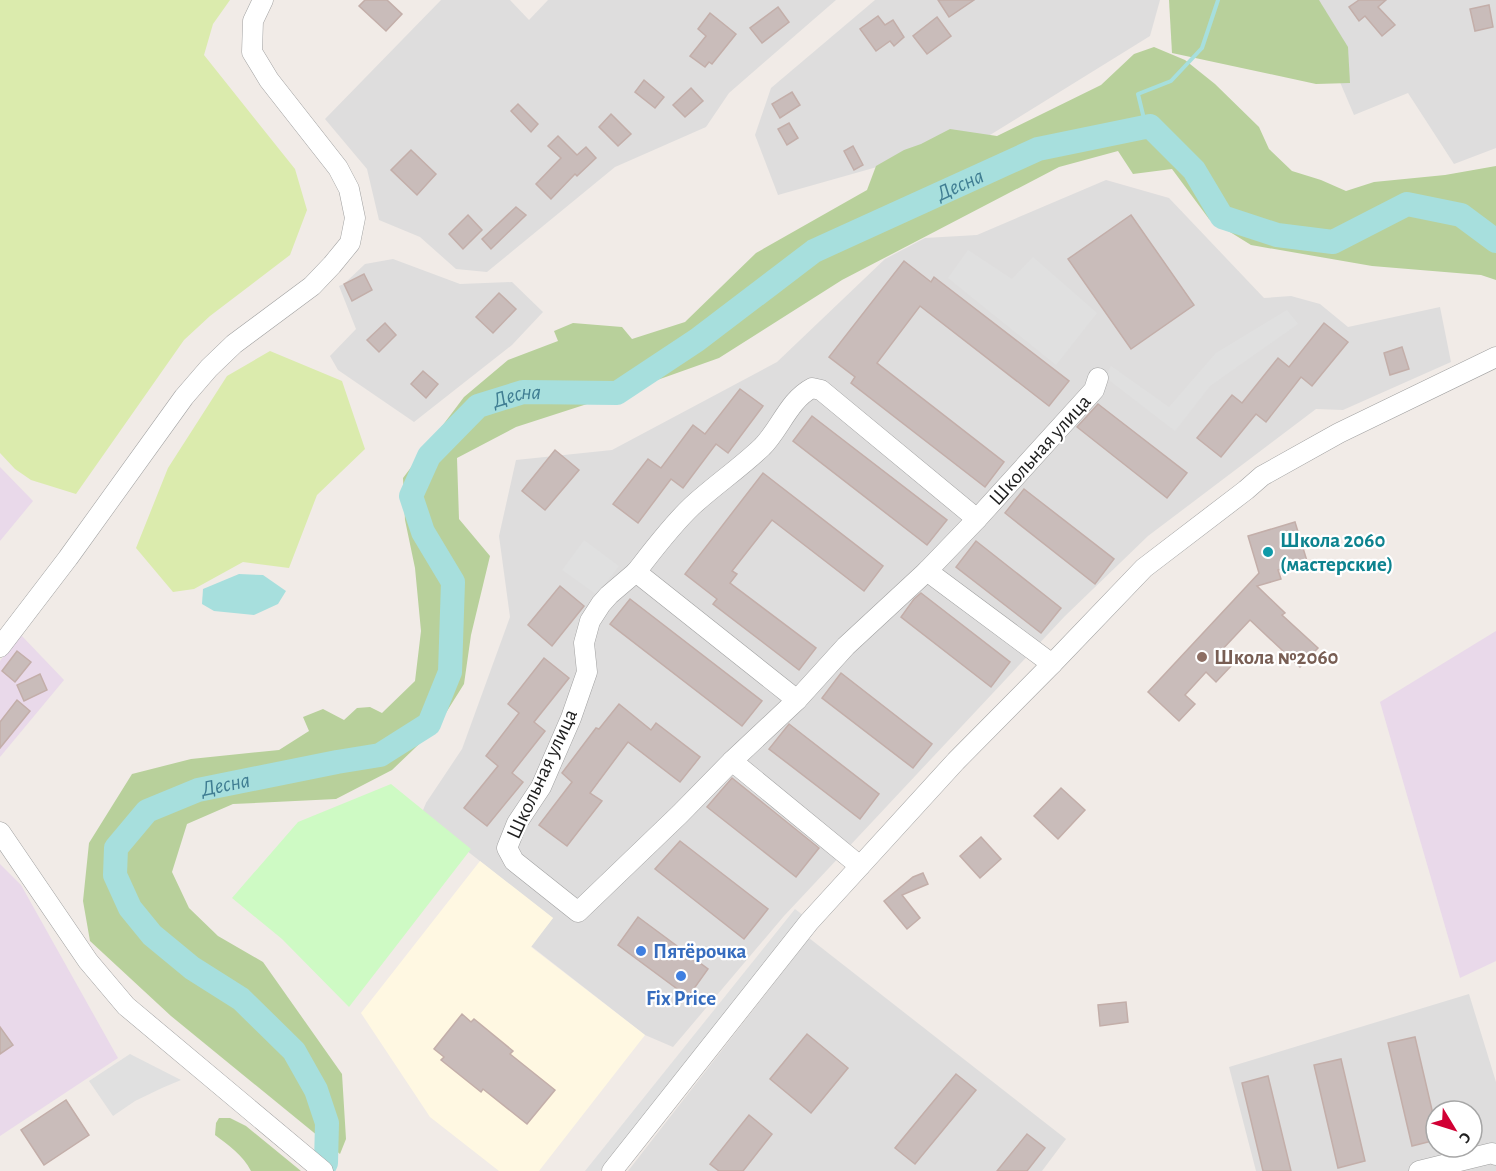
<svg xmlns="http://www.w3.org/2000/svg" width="1496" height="1171" font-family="'Alegreya Sans',sans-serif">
	<rect width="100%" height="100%" fill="#f1ebe7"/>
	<g fill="#dedddd" fill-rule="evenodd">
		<polygon points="441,0 510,0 529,20 548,0 836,0 729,93 706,127 615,167 487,272 456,269 420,237 379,220 367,169 325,119"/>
		<polygon points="875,0 1160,0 1150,36 990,135 778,195 755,135 771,88"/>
		<polygon points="1305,0 1496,0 1496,148 1454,164 1408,93 1354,115"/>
		<polygon points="1106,180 1169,198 1264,298 1291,296 1320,304 1348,327 1440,307 1451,362 1343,410 1316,409 1148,536 1065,616 784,916 673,1047 645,1035 531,946 553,918 421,815 426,803 462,749 510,617 499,536 516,460 612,450 777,362 885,259 925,238 977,235"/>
		<polygon points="393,259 460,284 512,282 543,312 512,345 414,422 338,370 330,356 356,329 339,286 344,284 365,264"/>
		<polygon points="809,938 1066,1139 1042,1171 628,1171"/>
		<path d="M 1469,994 L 1496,1082 L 1496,1171 L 1256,1171 L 1229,1067 ZM 1436,1111 L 1472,1111 L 1472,1147 L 1436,1147 Z"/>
	</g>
	<g fill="#e9d9ea">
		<polygon points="0,467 33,501 0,541"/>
		<polygon points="1496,631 1496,961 1460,978 1380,702"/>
		<polygon points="20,634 64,680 0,757 0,661"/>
		<polygon points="0,864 21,885 118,1058 0,1136"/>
	</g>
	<polygon fill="#fff8e2" points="480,861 553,918 531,947 645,1035 539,1171 499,1171 430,1117 361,1013"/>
	<g fill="#dbebad">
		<polygon points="0,0 230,0 213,24 204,55 295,169 307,210 290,255 210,316 184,340 76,494 31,480 15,469 0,453"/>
		<polygon points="270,351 342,381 365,449 317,495 289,568 243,562 194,589 173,592 136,548 168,468 227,376"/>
	</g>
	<g fill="#b8d09b">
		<polygon points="1169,0 1319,0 1348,47 1350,83 1316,84 1172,53"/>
		<polygon points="1154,47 1185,60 1215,84 1259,127 1269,149 1292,171 1321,180 1346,191 1374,182 1445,175 1496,166 1496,280 1481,275 1372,266 1251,245 1209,219 1172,169 1133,174 1118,151 1059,167 842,280 719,358 618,394 516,427 457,458 459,519 490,556 471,635 464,684 437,727 392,770 336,799 233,804 187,824 172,872 189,908 218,936 263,962 342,1074 346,1139 340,1154 171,1016 90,941 83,901 89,843 132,774 191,759 279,750 309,731 303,717 323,709 344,720 357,708 370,707 382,713 415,681 421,631 415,568 405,520 403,478 464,397 508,360 558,341 554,331 573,323 622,327 632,339 685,322 756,253 867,190 876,166 904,150 921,144 950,129 997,136 1101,85 1134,54"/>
		<path d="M 219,1118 L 230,1118 L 246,1126 L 301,1171 L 251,1171 C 243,1155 228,1145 215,1135 L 216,1123 Z"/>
	</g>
	<polygon fill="#cefac4" points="391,784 471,849 349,1007 282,939 232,898 298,822"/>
	<g fill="#e0e0e0">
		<polygon points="968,250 1012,279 1033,257 1097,313 1056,365 948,278"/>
		<polygon points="1287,310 1298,324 1210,386 1175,431 1105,377 1111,366 1169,407 1216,353"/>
		<polygon points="584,540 619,566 597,595 562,570"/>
		<polygon points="795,909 804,916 600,1171 585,1171"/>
		<polygon points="130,1054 181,1080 162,1088 135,1101 113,1116 89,1081"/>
	</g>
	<polygon fill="#a7dfdd" points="239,574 263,575 286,591 278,604 254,615 214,611 202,604 203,589"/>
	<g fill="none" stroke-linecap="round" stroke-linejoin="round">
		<polyline stroke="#a7dfdd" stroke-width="4" points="1146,127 1138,94 1171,81 1202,48 1218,0"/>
		<path stroke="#a7dfdd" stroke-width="24" id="s1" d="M 322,1171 L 326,1163 L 327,1123 L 316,1090 L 294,1051 L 241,999 L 192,968 L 152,935 L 130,908 L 115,875 L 116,848 L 147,811 L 198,790 L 337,762 L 380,755 L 429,724 L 450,672 L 453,582 L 423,532 L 411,496 L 429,456 L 478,406 L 523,392 L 617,393 L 697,340 L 814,251 L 1038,149 L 1150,126 L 1194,170 L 1222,217 L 1277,235 L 1333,242 L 1407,204 L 1461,215 L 1496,241"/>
	</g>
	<g fill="#c9bcba" stroke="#c3aea9" stroke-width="1.5">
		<polygon points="365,0 387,0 402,14 386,31 359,6"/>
		<polygon points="938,0 974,0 949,17"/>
		<polygon points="1359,0 1386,0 1378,7 1395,25 1382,36 1365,16 1359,21 1349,7"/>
		<polygon points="1489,5 1493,27 1475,31 1470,9"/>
		<polygon points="778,7 789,22 762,43 750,28"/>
		<polygon points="710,13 736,34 712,64 709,62 705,67 690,56 706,36 698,29"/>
		<polygon points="878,16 885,25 893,20 904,37 894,46 890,41 876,51 860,29"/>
		<polygon points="937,17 951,36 927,54 913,36"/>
		<polygon points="644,80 664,97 655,108 635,92"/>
		<polygon points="691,88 703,101 685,117 673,105"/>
		<polygon points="792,92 800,105 780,118 772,104"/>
		<polygon points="518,104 538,124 531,132 511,111"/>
		<polygon points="611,114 631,134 618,146 599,127"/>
		<polygon points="789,123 798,138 787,145 778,129"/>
		<polygon points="558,136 577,155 586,147 596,158 577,176 575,174 551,199 536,184 561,158 548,146"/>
		<polygon points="853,146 863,165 854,170 844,151"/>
		<polygon points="411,150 436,174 417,195 391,170"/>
		<polygon points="516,207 526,215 491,249 482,239"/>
		<polygon points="468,215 482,230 463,249 449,234"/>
		<polygon points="1131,215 1194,305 1131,349 1068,259"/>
		<polygon points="904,261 931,282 934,277 1069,381 1049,406 920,306 877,363 1004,462 985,487 851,383 855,377 829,357"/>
		<polygon points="364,274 372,290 352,301 344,284"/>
		<polygon points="499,293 516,309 493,333 476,317"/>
		<polygon points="385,323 396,335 379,352 367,340"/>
		<polygon points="1324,323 1348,342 1312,386 1301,377 1266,422 1256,414 1221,457 1197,438 1232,395 1242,403 1278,358 1289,367"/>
		<polygon points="1402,347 1409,369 1390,375 1384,353"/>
		<polygon points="423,371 438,384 426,398 411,384"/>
		<polygon points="740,389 763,406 728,453 716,444 683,488 671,479 638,523 613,504 648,459 661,468 693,425 705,434"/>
		<polygon points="1098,404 1187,473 1167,498 1077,427"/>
		<polygon points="812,416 947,520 927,545 793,441"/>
		<polygon points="555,450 579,470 545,510 522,491"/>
		<polygon points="763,473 883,566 864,591 772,520 732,571 737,574 730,583 816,648 799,670 713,604 717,599 685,574"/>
		<polygon points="1024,489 1114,559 1095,584 1005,513"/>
		<polygon points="1295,522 1307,561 1278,570 1281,579 1257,586 1285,613 1282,615 1318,648 1300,667 1250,620 1219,653 1232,665 1216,682 1206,672 1185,695 1195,704 1179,721 1148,692 1259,573 1248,536"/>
		<polygon points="976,541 1061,608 1041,633 956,567"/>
		<polygon points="560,586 584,606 552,646 528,625"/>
		<polygon points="921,593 1010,662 991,687 901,617 914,599"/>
		<polygon points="630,599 762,701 742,726 610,624"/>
		<polygon points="17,651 31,662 15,682 2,671"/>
		<polygon points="544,658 569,678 534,722 545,731 512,773 523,782 487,826 464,808 498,766 486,756 519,713 508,704"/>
		<polygon points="841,673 932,744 913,768 822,698"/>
		<polygon points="40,674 47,690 24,701 17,685"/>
		<polygon points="17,700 30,711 0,748 0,722"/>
		<polygon points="619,704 651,730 656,723 700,757 680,782 628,742 590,793 602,801 567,846 539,825 572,782 562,773 596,728 599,729"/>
		<polygon points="789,724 879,794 860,819 769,749"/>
		<polygon points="732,778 819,848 796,877 707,807"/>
		<polygon points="1061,788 1085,810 1058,839 1034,816"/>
		<polygon points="981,837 1001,859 980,878 960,856"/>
		<polygon points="680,841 768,909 744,939 655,869"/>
		<polygon points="923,873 928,884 902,895 920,918 907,929 884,901 913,877"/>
		<polygon points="638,917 708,969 688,997 618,945"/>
		<polygon points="1126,1002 1128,1022 1100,1026 1098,1005"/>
		<polygon points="462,1014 471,1022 474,1019 513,1051 510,1054 555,1090 527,1124 483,1089 481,1092 441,1060 444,1057 434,1049"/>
		<polygon points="0,1027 13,1045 0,1054"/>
		<polygon points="807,1034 848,1068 811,1113 770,1079"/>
		<polygon points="1415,1037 1436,1127 1436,1140 1412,1146 1388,1043"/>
		<polygon points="1341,1059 1365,1161 1338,1168 1314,1065"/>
		<polygon points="956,1074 976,1090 915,1164 895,1148"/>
		<polygon points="1268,1076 1291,1171 1263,1171 1242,1083"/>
		<polygon points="66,1100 89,1135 44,1165 21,1130"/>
		<polygon points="749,1115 772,1134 743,1171 719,1171 710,1164"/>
		<polygon points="1027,1134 1045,1148 1027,1171 997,1171"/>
	</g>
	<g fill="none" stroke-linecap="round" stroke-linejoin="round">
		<defs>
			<g id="minor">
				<polyline points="927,571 1052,664"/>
				<polyline points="636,572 609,595 601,604 590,621 584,643 587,672 571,718 541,787 517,823 507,848 514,861 578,912 680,814 732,761 797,700 846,646 927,571 977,519 1094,390 1098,378"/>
				<polyline points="0,647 68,558 184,397 209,368 234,344 312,286 332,265 350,243 355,218 349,189 338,168 269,80 252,52 253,21 263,0"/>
				<path d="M 797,700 L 636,572 C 654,549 671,526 692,506 C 715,485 740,468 762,447 C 780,429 789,400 812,388 L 821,390 L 977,519"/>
				<polyline points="732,761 860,866"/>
				<polyline points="0,832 88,961 126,1006 323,1171"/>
				<polyline points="612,1171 809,922 956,761 1052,664 1144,568 1246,490 1262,476 1339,433 1496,357"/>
				<polyline points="1419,1171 1492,1153 1496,1155"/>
			</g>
		</defs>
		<use href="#minor" stroke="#a1a1a1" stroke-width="21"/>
		<use href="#minor" stroke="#fff" stroke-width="20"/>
	</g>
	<circle fill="#0f9aa8" stroke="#fff" stroke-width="2" cx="1268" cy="552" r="6"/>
	<circle fill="#8d6e63" stroke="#fff" stroke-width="2" cx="1202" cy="657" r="6"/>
	<g fill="#3f7fe0" stroke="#fff" stroke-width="2">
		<circle cx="641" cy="951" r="6"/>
		<circle cx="681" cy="976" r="6"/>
	</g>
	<g text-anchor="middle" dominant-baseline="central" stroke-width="4.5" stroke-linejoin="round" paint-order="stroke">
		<g font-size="21" fill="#202020" stroke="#fff">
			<text transform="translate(1040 450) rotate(-48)">Школьная улица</text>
			<text transform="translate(542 774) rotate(-65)">Школьная улица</text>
		</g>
		<g font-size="21" font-weight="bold" fill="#0d838f" stroke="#fff" text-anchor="start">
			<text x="1280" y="540">Школа 2060<tspan x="1280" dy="24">(мастерские)</tspan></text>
		</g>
		<g font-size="21" font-weight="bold" fill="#785e54" stroke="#fff" text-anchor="start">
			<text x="1214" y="657">Школа №2060</text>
		</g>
		<g font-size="21" font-weight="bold" fill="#366cbe" stroke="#fff" text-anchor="start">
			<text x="653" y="951">Пятёрочка</text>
			<text x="681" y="998" text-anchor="middle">Fix Price</text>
		</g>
		<g font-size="22" font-style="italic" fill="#3f7d92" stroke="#fff">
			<text stroke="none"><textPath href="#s1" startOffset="1658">Десна</textPath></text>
			<text stroke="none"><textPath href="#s1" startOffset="1154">Десна</textPath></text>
			<text stroke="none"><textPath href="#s1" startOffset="542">Десна</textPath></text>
		</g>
	</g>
	<g transform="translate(1454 1129) rotate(128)"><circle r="28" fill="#ffffff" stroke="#a6a6a6" stroke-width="1.5"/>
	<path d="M0-4.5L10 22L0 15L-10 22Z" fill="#d10034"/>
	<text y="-9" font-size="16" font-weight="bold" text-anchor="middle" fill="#202020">С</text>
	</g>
</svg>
